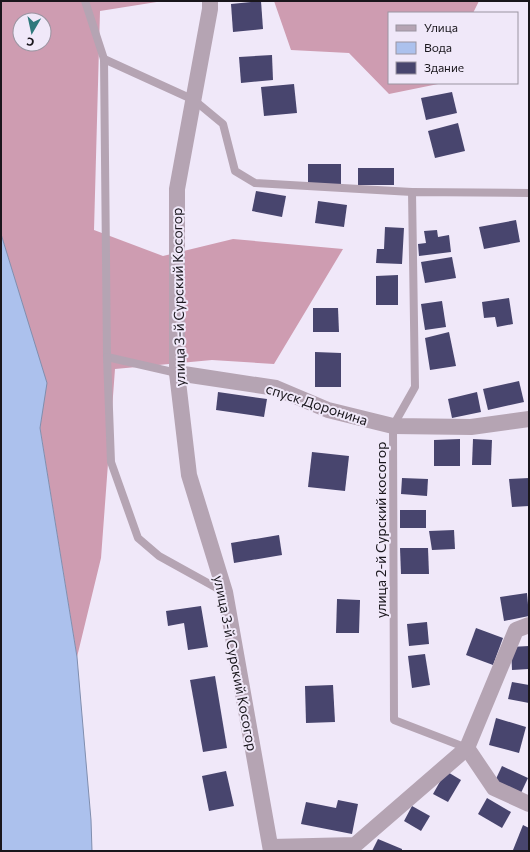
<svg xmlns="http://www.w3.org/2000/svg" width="530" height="852" font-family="Commissioner,sans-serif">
	<rect width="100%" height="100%" fill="#f0e8f9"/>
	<g fill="#ce9cb1" fill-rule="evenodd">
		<path d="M 1,1 L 163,1 L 100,11 L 94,230 L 163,256 L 233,239 L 343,249 L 274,364 L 212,360 L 115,369 L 101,558 L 77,657 L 40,428 L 46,383 L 1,234 ZM 20,20 L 44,20 L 44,44 L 20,44 Z"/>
		<polygon points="274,1 479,1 473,13 389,13 389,83 443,83 389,94 349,53 291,50"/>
	</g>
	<polygon fill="#acc1ed" stroke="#808eae" points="1,234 47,383 40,428 77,657 91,820 92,851 1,851"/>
	<g fill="#48456e">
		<polygon points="261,1 263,29 233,32 231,4"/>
		<polygon points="272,55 273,80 241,83 239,57"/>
		<polygon points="294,84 297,113 264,116 261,87"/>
		<polygon points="452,92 457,113 426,120 421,98"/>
		<polygon points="458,123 465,151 435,158 428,131"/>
		<rect x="308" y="164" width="33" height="20"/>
		<rect x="358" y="168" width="36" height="17"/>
		<polygon points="256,191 286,196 282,217 252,211"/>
		<polygon points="318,201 347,205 344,227 315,223"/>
		<polygon points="516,220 520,242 484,249 479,227"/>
		<polygon points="385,227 404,228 402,264 376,263 377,249 384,249"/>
		<polygon points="437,230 438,237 449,235 451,252 419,256 418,244 426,243 424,231"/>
		<polygon points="452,257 456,278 425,283 421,262"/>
		<polygon points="398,275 398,305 376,305 376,276"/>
		<polygon points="509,298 513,324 497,327 495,317 484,318 482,302"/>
		<polygon points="442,301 446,327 425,330 421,304"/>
		<polygon points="313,308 338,308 339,332 313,332"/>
		<polygon points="449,332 456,366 430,370 425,338"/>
		<polygon points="315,352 341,353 341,387 315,387"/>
		<polygon points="519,381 524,402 488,410 483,389"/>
		<polygon points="218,392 267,399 264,417 216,410"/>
		<polygon points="477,392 481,412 452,418 448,399"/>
		<polygon points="460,439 460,466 434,466 434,440"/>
		<polygon points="473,439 492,440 491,465 472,465"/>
		<polygon points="312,452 349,456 345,491 308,487"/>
		<polygon points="402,478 428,479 427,496 401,494"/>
		<polygon points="529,478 529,506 512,507 509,479"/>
		<rect x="400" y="510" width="26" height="18"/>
		<polygon points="454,530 455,549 432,550 429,531"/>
		<polygon points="279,535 282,555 234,563 231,543"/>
		<polygon points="400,548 428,548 429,574 401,574"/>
		<polygon points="527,593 529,616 504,621 500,597"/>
		<polygon points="337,599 360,600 359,633 336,633"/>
		<polygon points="201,606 208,647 188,650 184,623 168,626 166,611"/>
		<polygon points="427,622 429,644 409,646 407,624"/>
		<polygon points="476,628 503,638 493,665 466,655"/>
		<polygon points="529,646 529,669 512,670 511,647"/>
		<polygon points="425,654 430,685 412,688 408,656"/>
		<polygon points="215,676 227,748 203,752 190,680"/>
		<polygon points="512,682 529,685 529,703 508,699"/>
		<polygon points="333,685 335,722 306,723 305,686"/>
		<polygon points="496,718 526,727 519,753 489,745"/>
		<polygon points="502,766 528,778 520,795 494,783"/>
		<polygon points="226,771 234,806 209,811 202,776"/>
		<polygon points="446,771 461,780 448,802 433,794"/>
		<polygon points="487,798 511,812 502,828 478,814"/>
		<polygon points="338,800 358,804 352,834 301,824 306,802 336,808"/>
		<polygon points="412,806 430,816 421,831 404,821"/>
		<polygon points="523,825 529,828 529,851 515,851 513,850"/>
		<polygon points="378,839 402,849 402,851 372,851"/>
	</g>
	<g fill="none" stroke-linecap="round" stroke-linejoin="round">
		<g stroke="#b5a4b3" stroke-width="8">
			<polyline points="85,1 104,59 107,357 177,373"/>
			<polyline points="104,59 194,100 223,124 235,171 255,183 412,192"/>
			<polyline points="107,357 111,462 138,538 159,556 224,592"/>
			<polyline points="467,748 394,720 393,426 415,387 412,192 529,193"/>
		</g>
		<g stroke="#b5a4b3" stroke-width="16">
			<polyline points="210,1 210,9 177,189 177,373 189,475 225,592 271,851"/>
			<polyline points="177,373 276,388 328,410 393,426 471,427 529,419"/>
			<polyline points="467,748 494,788 529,804"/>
			<polyline points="271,847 355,845 467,748 516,630 529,625"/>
		</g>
	</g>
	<g text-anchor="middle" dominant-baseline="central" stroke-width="4" stroke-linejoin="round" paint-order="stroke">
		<g font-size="14" fill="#19161c" stroke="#f0e8f9">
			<text transform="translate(178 297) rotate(-91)">улица 3-й Сурский Косогор</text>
			<text transform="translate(317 404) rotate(18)">спуск Доронина</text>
			<text transform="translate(380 530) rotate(-90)">улица 2-й Сурский косогор</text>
			<text transform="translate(236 663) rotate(79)">улица 3-й Сурский Косогор</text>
		</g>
	</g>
	<rect width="530" height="852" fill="none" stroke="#19161c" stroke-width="4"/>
	<rect x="388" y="12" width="130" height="72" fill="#f0e8f9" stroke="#9a94a1"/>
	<rect x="396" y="25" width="20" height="6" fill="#b5a4b3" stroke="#9a94a1"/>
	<text x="424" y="32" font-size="12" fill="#19161c">Улица</text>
	<rect x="396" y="42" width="20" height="12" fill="#acc1ed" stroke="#9a94a1"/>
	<text x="424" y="52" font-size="12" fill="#19161c">Вода</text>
	<rect x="396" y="62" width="20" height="12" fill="#48456e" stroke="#9a94a1"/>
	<text x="424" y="72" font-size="12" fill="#19161c">Здание</text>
	<g transform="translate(32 32) rotate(189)"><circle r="19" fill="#f0e8f9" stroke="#9a94a1"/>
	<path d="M0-3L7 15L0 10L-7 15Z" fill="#30797d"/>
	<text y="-6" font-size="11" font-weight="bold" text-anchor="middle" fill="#19161c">С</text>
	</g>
</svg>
